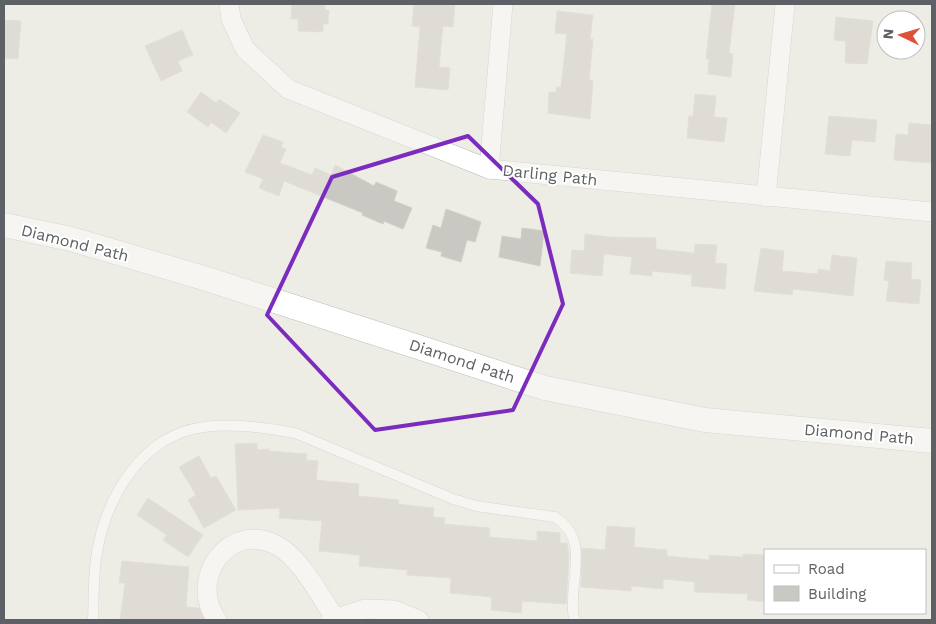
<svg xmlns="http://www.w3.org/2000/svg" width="936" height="624" font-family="'Work Sans',sans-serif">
	<rect width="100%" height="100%" fill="#eeede5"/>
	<g fill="#cac8c2" stroke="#d3cfc3">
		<polygon points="292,4 325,4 325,10 329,10 328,24 323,24 323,32 298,31 298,19 291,19"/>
		<polygon points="414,4 455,4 453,27 443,26 439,67 450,68 448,90 415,87 420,27 412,26"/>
		<polygon points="712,4 735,4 729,53 733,54 731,77 708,74 709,59 706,59"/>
		<polygon points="557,11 593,15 590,39 593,39 589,80 593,81 590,119 548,113 549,92 556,92 557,87 561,87 567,34 555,33"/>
		<polygon points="836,17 873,21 867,64 845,63 846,41 834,40"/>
		<polygon points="4,20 21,21 18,59 4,58"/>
		<polygon points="182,30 193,55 178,61 182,71 161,81 145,46"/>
		<polygon points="201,92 216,103 219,99 240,113 226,133 211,122 208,127 187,112"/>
		<polygon points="695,94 716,96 714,117 727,118 724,142 687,138 689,116 693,116"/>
		<polygon points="829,116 877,120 875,142 852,140 850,156 825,154"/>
		<polygon points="909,123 931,125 932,163 894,160 896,134 908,135"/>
		<polygon points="263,135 283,142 281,147 286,149 280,163 312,175 315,168 331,175 335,165 374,186 376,182 397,191 394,201 412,208 403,229 384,221 383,224 362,215 363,213 284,181 279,196 259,188 263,179 245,172"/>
		<polygon points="446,209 481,222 475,242 467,240 461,262 441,256 442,252 426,248 433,225 441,228"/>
		<polygon points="522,228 544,231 540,266 499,257 502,236 521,239"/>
		<polygon points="585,234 609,237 656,238 656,249 694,253 695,244 717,245 715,263 727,264 725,289 691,286 692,275 652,271 652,276 630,274 632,257 604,254 602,276 570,273 572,250 584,251"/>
		<polygon points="761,248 784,251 782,271 818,274 818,269 830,271 832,255 857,258 853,296 793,289 792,295 754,291"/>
		<polygon points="886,261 912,263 911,279 921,280 919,304 886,301 889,281 884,280"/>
		<polygon points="257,443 257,450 269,449 269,451 307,454 306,460 318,461 316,480 359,484 358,496 399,500 398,504 434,508 433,517 445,518 444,524 490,528 489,537 537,541 537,531 560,533 560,543 567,543 569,555 566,604 522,601 521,613 491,610 492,597 450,593 451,578 407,575 407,570 359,566 360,555 319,551 322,521 279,518 280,508 238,510 235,444"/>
		<polygon points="199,456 211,478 216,476 236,510 204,528 188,500 196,495 179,467"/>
		<polygon points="148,498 203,535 188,557 163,540 167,535 137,515"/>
		<polygon points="607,526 635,528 634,547 667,550 667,556 709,560 709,555 743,557 743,554 765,555 765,602 747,600 748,594 694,592 695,582 663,579 663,589 631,586 631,591 581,587 582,548 605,550"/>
		<polygon points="122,561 189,567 186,607 199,608 205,620 120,620 125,583 119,583"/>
	</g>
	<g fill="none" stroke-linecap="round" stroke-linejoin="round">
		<defs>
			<path id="service" d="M 93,620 C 94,598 93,574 97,552 C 107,496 142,435 204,427 C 233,423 266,428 295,433 L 453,499 L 476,506 L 555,517 C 587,538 573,568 573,601 C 573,607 572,614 575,620"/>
			<g id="minor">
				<polyline points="229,4 231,19 245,49 288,89 489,169 932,212"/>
				<polyline points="489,169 503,4"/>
				<polyline points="766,197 785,4"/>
				<path d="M 217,620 C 187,578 230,519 278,546 C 301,559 320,596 335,618"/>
				<polyline points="331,620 365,609 394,610 419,620"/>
			</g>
			<polyline id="tertiary" points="4,225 71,239 207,279 545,388 705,420 932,441"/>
		</defs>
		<use href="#service" stroke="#b7babe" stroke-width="11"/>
		<use href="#minor" stroke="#b7babe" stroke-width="20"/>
		<use href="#tertiary" stroke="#b7babe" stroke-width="25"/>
		<use href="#service" stroke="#fff" stroke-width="10"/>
		<use href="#minor" stroke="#fff" stroke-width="19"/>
		<use href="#tertiary" stroke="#fff" stroke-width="24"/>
	</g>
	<path d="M0 0H936V624H0ZM 468,136 L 538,204 L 563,304 L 513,410 L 375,430 L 267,315 L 332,177 Z" fill="#eeede5" fill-opacity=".55" fill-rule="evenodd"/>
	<path fill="none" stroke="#7b2cbf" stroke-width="4" stroke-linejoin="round" d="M 468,136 L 538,204 L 563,304 L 513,410 L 375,430 L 267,315 L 332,177 Z"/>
	<g text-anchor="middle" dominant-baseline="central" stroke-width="4" stroke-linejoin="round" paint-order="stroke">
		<g font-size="16" fill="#5d6064" stroke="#fff">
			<text transform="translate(550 175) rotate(6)">Darling Path</text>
			<text transform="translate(75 243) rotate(14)">Diamond Path</text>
			<text transform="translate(462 361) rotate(18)">Diamond Path</text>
			<text transform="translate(859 434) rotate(5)">Diamond Path</text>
		</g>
	</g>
	<rect width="936" height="624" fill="none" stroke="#5d6064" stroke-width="10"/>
	<rect x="764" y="549" width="162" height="65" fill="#ffffff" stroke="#bebfc1"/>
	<rect x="774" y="565" width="25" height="8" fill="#ffffff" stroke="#bebfc1"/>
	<text x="808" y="574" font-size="15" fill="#5d6064">Road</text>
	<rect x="774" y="586" width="25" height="15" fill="#cac8c2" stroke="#bebfc1"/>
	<text x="808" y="599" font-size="15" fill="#5d6064">Building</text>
	<g transform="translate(901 35) rotate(275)"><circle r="24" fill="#ffffff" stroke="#bebfc1"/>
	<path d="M0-4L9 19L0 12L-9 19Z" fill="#df503a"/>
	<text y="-8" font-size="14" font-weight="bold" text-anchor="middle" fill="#5d6064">N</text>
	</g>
</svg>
